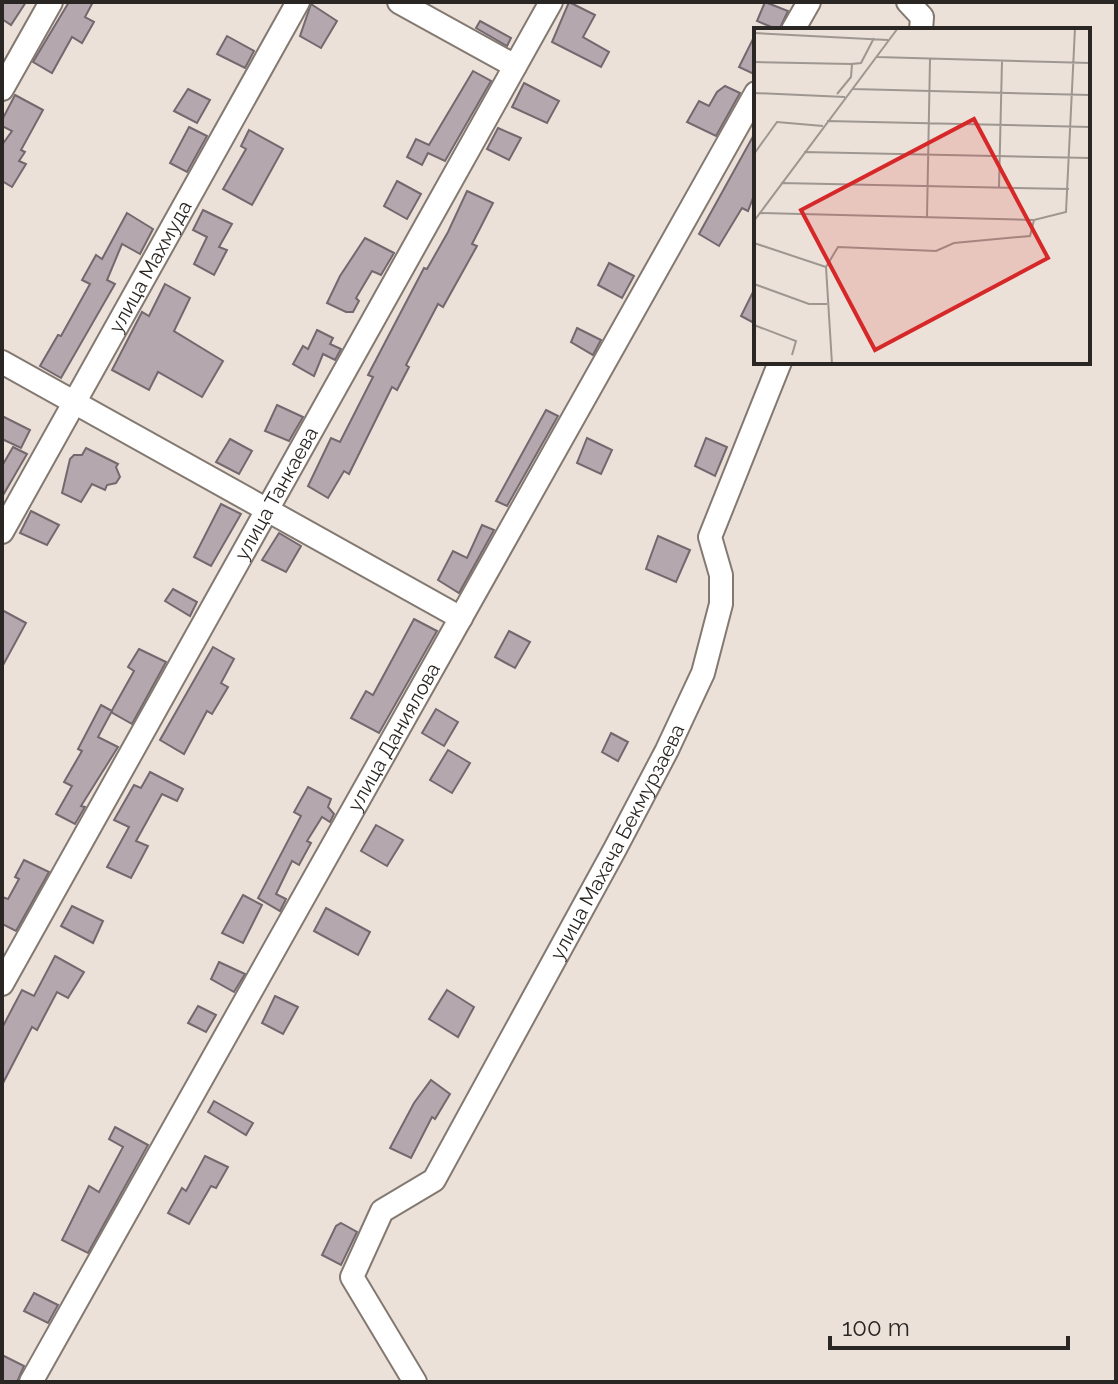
<svg xmlns="http://www.w3.org/2000/svg" width="1118" height="1384" font-family="Raleway,sans-serif">
	<rect width="100%" height="100%" fill="#ece1d8"/>
	<g fill="#b4a7ae" stroke="#74686f" stroke-width="2">
		<polygon points="2,2 26,2 11,25 2,19"/>
		<polygon points="69,2 93,2 85,17 94,22 82,43 72,37 52,73 33,62"/>
		<polygon points="569,2 595,15 583,37 609,52 601,67 552,42"/>
		<polygon points="765,2 788,11 779,30 757,21"/>
		<polygon points="311,4 337,21 321,48 300,36"/>
		<polygon points="480,21 511,38 507,46 476,28"/>
		<polygon points="756,33 756,75 739,67"/>
		<polygon points="227,36 254,51 245,68 217,54"/>
		<polygon points="473,71 491,81 445,161 428,153 422,165 407,157 416,139 429,145"/>
		<polygon points="524,83 559,101 547,123 512,107"/>
		<polygon points="725,86 740,93 716,136 687,122 699,101 709,106 717,92"/>
		<polygon points="188,89 210,100 197,123 174,111"/>
		<polygon points="15,95 43,110 21,150 25,152 19,161 26,164 12,187 2,181 2,145 12,131 2,126 2,120"/>
		<polygon points="189,127 207,136 187,172 170,163"/>
		<polygon points="498,128 521,138 509,160 487,149"/>
		<polygon points="249,130 283,149 252,205 223,189 246,149 241,146"/>
		<polygon points="756,131 756,190 748,211 742,208 719,246 699,234"/>
		<polygon points="397,181 421,194 407,219 384,206"/>
		<polygon points="467,191 493,203 472,244 477,246 443,307 438,304 406,365 409,367 397,390 392,387 349,474 344,471 328,498 308,486 331,438 340,442 373,377 368,375 424,268 427,269 448,232"/>
		<polygon points="203,210 232,224 219,247 227,250 214,275 194,264 207,237 193,230"/>
		<polygon points="127,213 153,229 140,254 122,244 107,280 115,284 61,378 40,366 58,335 61,336 90,284 82,280 96,255 102,259"/>
		<polygon points="365,238 394,253 381,275 372,271 356,298 359,301 353,312 346,312 327,303 340,276"/>
		<polygon points="609,263 634,276 622,298 598,285"/>
		<polygon points="165,284 190,298 174,331 223,361 202,397 158,372 149,390 112,370 142,312 149,316"/>
		<polygon points="756,286 756,324 741,316"/>
		<polygon points="577,328 601,340 593,355 571,342"/>
		<polygon points="317,330 333,338 330,344 341,349 335,360 323,354 314,376 293,364 303,346 308,349"/>
		<polygon points="277,405 303,417 289,441 265,431"/>
		<polygon points="546,410 558,416 507,506 496,501"/>
		<polygon points="2,416 30,430 21,448 2,439"/>
		<polygon points="587,438 612,450 601,474 577,463"/>
		<polygon points="706,438 727,447 715,476 695,466"/>
		<polygon points="230,439 252,451 239,474 216,462"/>
		<polygon points="13,447 27,454 2,497 2,466"/>
		<polygon points="86,448 118,464 116,467 120,477 116,483 107,485 105,490 92,484 81,502 62,493 70,459 74,455 82,455"/>
		<polygon points="221,504 241,514 211,566 194,557"/>
		<polygon points="31,511 59,525 47,545 20,533"/>
		<polygon points="482,525 494,530 459,593 438,580 453,551 467,558"/>
		<polygon points="279,533 301,546 286,572 262,560"/>
		<polygon points="658,536 690,550 676,582 646,569"/>
		<polygon points="173,589 197,602 190,616 165,601"/>
		<polygon points="2,610 26,623 2,667"/>
		<polygon points="414,619 437,631 379,733 351,718 366,691 373,695"/>
		<polygon points="509,631 530,642 515,668 495,657"/>
		<polygon points="213,647 234,659 221,683 228,687 212,714 207,711 184,754 160,740"/>
		<polygon points="139,649 166,662 132,724 111,712 134,671 128,667"/>
		<polygon points="101,705 112,711 98,737 118,747 81,806 85,807 75,824 56,814 72,786 64,782 82,751 78,749"/>
		<polygon points="436,709 458,722 444,746 422,733"/>
		<polygon points="611,733 628,742 618,761 602,752"/>
		<polygon points="448,750 470,763 452,793 430,780"/>
		<polygon points="150,772 183,789 177,801 162,794 136,841 148,846 131,878 107,867 129,827 114,820 134,785 141,788"/>
		<polygon points="308,787 331,799 328,807 334,814 330,822 322,817 307,841 311,843 299,865 292,861 276,894 286,899 280,911 258,898 301,816 294,812"/>
		<polygon points="376,825 403,840 387,866 361,851"/>
		<polygon points="24,860 49,872 16,931 2,924 2,897 8,899 19,879 15,877"/>
		<polygon points="243,895 262,905 243,943 222,933"/>
		<polygon points="72,906 103,921 93,943 61,926"/>
		<polygon points="326,908 370,932 358,955 314,931"/>
		<polygon points="55,956 84,972 68,998 57,992 37,1030 32,1027 2,1085 2,1028 22,990 34,996"/>
		<polygon points="219,962 245,974 234,992 211,979"/>
		<polygon points="447,990 474,1007 458,1037 429,1019"/>
		<polygon points="275,996 298,1007 283,1034 262,1023"/>
		<polygon points="198,1006 216,1015 206,1032 188,1023"/>
		<polygon points="431,1080 450,1094 435,1119 432,1117 411,1158 390,1148 414,1103"/>
		<polygon points="214,1101 253,1123 246,1135 208,1112"/>
		<polygon points="115,1127 148,1145 88,1253 62,1240 89,1186 99,1192 123,1147 109,1139"/>
		<polygon points="205,1156 228,1167 216,1188 211,1186 189,1224 168,1213 182,1188 186,1191"/>
		<polygon points="341,1223 357,1232 341,1265 322,1255 336,1226"/>
		<polygon points="34,1293 58,1305 48,1323 24,1311"/>
		<polygon points="2,1355 24,1366 17,1382 2,1382"/>
	</g>
	<g fill="none" stroke-linecap="round" stroke-linejoin="round">
		<defs>
			<g id="minor">
				<polyline points="399,2 515,66"/>
				<polyline points="908,2 922,17 921,30"/>
				<polyline points="793,30 809,2"/>
				<polyline points="2,89 51,2"/>
				<polyline points="2,362 461,618"/>
				<path id="s1" d="M 2,532 L 298,2"/>
				<path id="s2" d="M 2,984 L 551,2"/>
				<path id="s3" d="M 31,1382 L 756,93"/>
				<path id="s4" d="M 415,1382 L 352,1277 L 382,1211 L 434,1180 L 615,849 L 667,750 L 703,673 L 721,604 L 721,575 L 710,537 L 780,362"/>
			</g>
		</defs>
		<use href="#minor" stroke="#837971" stroke-width="26"/>
		<use href="#minor" stroke="#fff" stroke-width="22"/>
	</g>
	<g text-anchor="middle" dominant-baseline="central" stroke-width="6" stroke-linejoin="round" paint-order="stroke">
		<g font-size="20" fill="#2a2623" stroke="#ece1d8">
			<text stroke="none"><textPath href="#s1" startOffset="304">улица Махмуда</textPath></text>
			<text stroke="none"><textPath href="#s2" startOffset="562">улица Танкаева</textPath></text>
			<text stroke="none"><textPath href="#s3" startOffset="740">улица Даниялова</textPath></text>
			<text stroke="none"><textPath href="#s4" startOffset="640">улица Махача Бекмурзаева</textPath></text>
		</g>
	</g>
	<g transform="translate(754 28)">
		<rect width="336" height="336" fill="#ece1d8"/>
		<path fill="none" stroke="#9e9690" stroke-width="2" d="M 0,5 L 134,12M 123,29 L 336,35M 0,34 L 98,36M 99,61 L 336,67M 0,65 L 91,69M 83,66 L 97,49 L 98,36 L 107,35 L 120,10M 73,93 L 336,99M 50,124 L 336,130M 0,126 L 23,94 L 69,98M 27,155 L 315,161M 245,159 L 248,33M 5,185 L 280,192 L 312,184 L 321,0M 173,189 L 176,31M 0,193 L 144,0M 0,215 L 72,239M 72,239 L 84,219 L 182,223 L 200,215 L 276,208 L 280,192M 72,239 L 78,336M 0,256 L 55,276 L 73,276M 0,297 L 42,313 L 38,327"/>
		<path fill="#d62828" fill-opacity="0.15" stroke="#d62828" stroke-width="4" d="M 220,91 L 294,230 L 121,322 L 47,182 Z"/>
		<rect width="336" height="336" fill="none" stroke="#2a2623" stroke-width="4"/>
	</g>
	<rect width="1118" height="1384" fill="none" stroke="#2a2623" stroke-width="8"/>
	<path d="M830 1336v12h238v-12" fill="none" stroke="#2a2623" stroke-width="4"/>
	<text x="842" y="1336" font-size="24" fill="#2a2623" stroke="#ece1d8" stroke-width="6" paint-order="stroke">100 m</text>
</svg>
